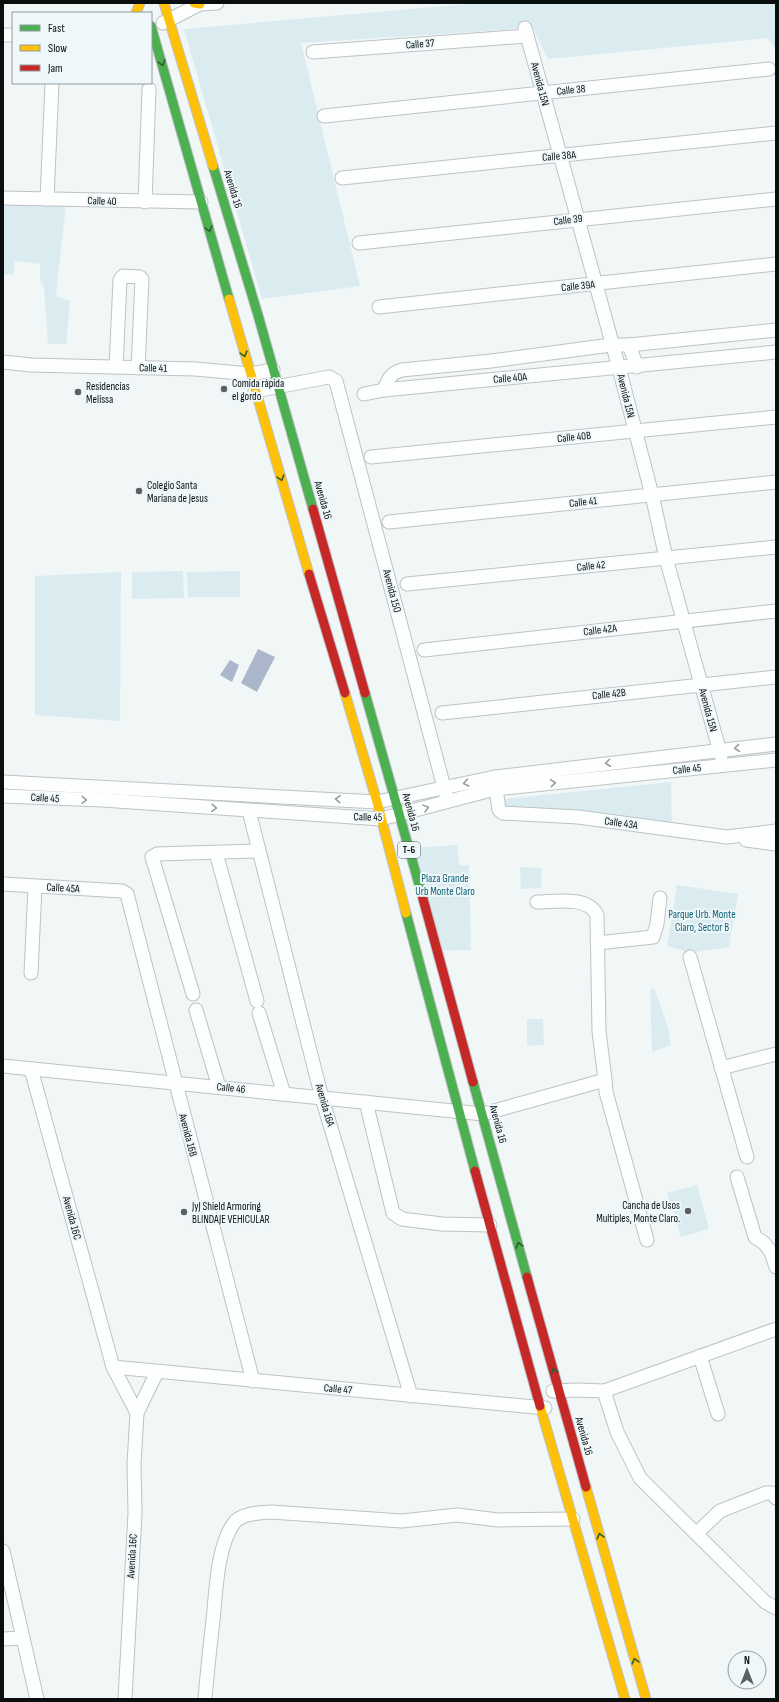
<svg xmlns="http://www.w3.org/2000/svg" width="779" height="1702" font-family="'Sofia Sans Condensed',sans-serif">
	<rect width="100%" height="100%" fill="#f1f6f7"/>
	<g fill="#dbecf1">
		<polygon points="479,3 776,3 776,50 768,38 548,59 533,28 301,43 360,286 262,299 184,29"/>
		<polygon points="3,202 66,204 56,296 70,301 66,344 48,344 44,288 40,281 40,264 15,261 13,275 3,274"/>
		<polygon points="183,571 184,598 132,599 132,572"/>
		<polygon points="240,571 240,597 188,597 187,572"/>
		<polygon points="121,572 120,721 35,715 35,576"/>
		<polygon points="671,782 672,825 506,809 504,799"/>
		<polygon points="457,845 459,865 469,865 471,950 440,951 413,848"/>
		<polygon points="520,867 542,868 541,888 521,889"/>
		<polygon points="677,885 738,894 729,947 691,953 667,946"/>
		<polygon points="654,988 668,1027 671,1045 652,1052 650,989"/>
		<polygon points="527,1019 543,1019 544,1045 527,1046"/>
		<polygon points="697,1185 709,1229 681,1237 667,1193"/>
	</g>
	<g fill="#acb7cc">
		<polygon points="258,649 275,657 257,692 241,683"/>
		<polygon points="230,660 239,665 232,682 220,675"/>
	</g>
	<g fill="none" stroke-linecap="round" stroke-linejoin="round">
		<defs>
			<g id="street">
				<polyline points="163,23 200,4 217,3"/>
				<polyline points="525,28 619,368 652,495 666,558 721,756"/>
				<polyline points="3,35 13,35"/>
				<polyline points="313,52 527,36"/>
				<polyline points="324,116 769,69"/>
				<polyline points="342,178 776,133"/>
				<polyline points="3,198 201,202"/>
				<polyline points="47,199 52,83"/>
				<polyline points="145,202 149,89"/>
				<polyline points="359,243 776,199"/>
				<polyline points="379,307 776,264"/>
				<polyline points="3,362 31,365 195,369 250,374 273,370"/>
				<polyline points="116,367 120,280 123,276 140,277 142,279 138,368"/>
				<polyline points="637,367 629,345 776,330"/>
				<path d="M 384,390 C 388,380 390,373 402,370 L 491,361 L 611,345 L 629,345"/>
				<polyline points="255,391 329,377 336,381 446,795"/>
				<polyline points="364,394 384,390 776,352"/>
				<polyline points="371,457 776,417"/>
				<polyline points="389,522 776,482"/>
				<polyline points="407,584 776,547"/>
				<polyline points="424,650 776,611"/>
				<polyline points="442,713 776,677"/>
				<polyline points="495,781 499,810 503,813 578,817 727,837 776,831"/>
				<polyline points="3,782 377,802 495,777 776,744"/>
				<polyline points="3,796 102,800 381,819 495,789 776,760"/>
				<polyline points="249,811 322,1098 411,1396"/>
				<polyline points="746,840 776,844"/>
				<polyline points="216,853 257,1001"/>
				<polyline points="3,884 122,891 127,894 253,1381"/>
				<polyline points="597,943 653,937 657,924 660,898"/>
				<polyline points="690,957 747,1157"/>
				<polyline points="31,973 35,887"/>
				<polyline points="193,994 152,857 157,854 258,851"/>
				<polyline points="196,1010 219,1087"/>
				<polyline points="259,1013 284,1094"/>
				<path d="M 3,1066 L 483,1114 L 605,1080 L 599,1031 L 597,915 C 587,895 554,902 537,902"/>
				<polyline points="721,1068 776,1054"/>
				<polyline points="31,1069 113,1367 137,1413"/>
				<polyline points="605,1080 606,1092 647,1240"/>
				<polyline points="366,1102 393,1213 402,1219 442,1224 490,1225"/>
				<polyline points="737,1177 755,1237 764,1243 771,1252 776,1267"/>
				<polyline points="700,1356 718,1414"/>
				<polyline points="113,1367 545,1408"/>
				<polyline points="553,1391 577,1390 604,1391 617,1432 640,1478 765,1602 776,1608"/>
				<polyline points="604,1391 776,1329"/>
				<polyline points="697,1533 720,1511 766,1493 772,1493 776,1498"/>
				<polyline points="3,1551 37,1699"/>
				<polyline points="3,1639 22,1638"/>
				<polyline points="125,1699 135,1513 134,1464 137,1413 157,1372"/>
				<path d="M 205,1699 C 207,1673 210,1647 213,1620 C 216,1592 217,1546 234,1523 C 241,1513 260,1513 271,1512 L 402,1521 L 457,1515 L 498,1520 L 573,1519"/>
			</g>
			<g id="fast">
				<polyline points="151,26 229,299"/>
				<polyline points="213,166 258,315 313,509"/>
				<polyline points="365,693 422,895"/>
				<polyline points="406,913 475,1171"/>
				<polyline points="473,1082 527,1277"/>
			</g>
			<g id="slow">
				<polyline points="164,3 213,166"/>
				<polyline points="194,3 200,4"/>
				<polyline points="136,13 140,3"/>
				<polyline points="229,299 309,574"/>
				<polyline points="345,693 377,802 406,913"/>
				<polyline points="540,1406 625,1699"/>
				<polyline points="586,1487 646,1699"/>
			</g>
			<g id="jam">
				<polyline points="313,509 365,693"/>
				<polyline points="309,574 345,693"/>
				<polyline points="422,895 473,1082"/>
				<polyline points="475,1171 540,1406"/>
				<polyline points="527,1277 586,1487"/>
			</g>
		</defs>
		<use href="#street" stroke="#bfc2c3" stroke-width="15"/>
		<use href="#fast" stroke="#bfc2c3" stroke-width="11"/>
		<use href="#slow" stroke="#bfc2c3" stroke-width="11"/>
		<use href="#jam" stroke="#bfc2c3" stroke-width="11"/>
		<use href="#street" stroke="#fdfefe" stroke-width="13"/>
		<use href="#fast" stroke="#4caf50" stroke-width="9"/>
		<use href="#slow" stroke="#ffc107" stroke-width="9"/>
		<use href="#jam" stroke="#c62828" stroke-width="9"/>
	</g>
	<defs><path id="oneway-chevron" d="M-2-3.5L2.5 0L-2 3.5" fill="none" stroke-width="1.6" stroke-linecap="round" stroke-linejoin="round"/></defs>
	<g stroke="#2c5e30">
		<use href="#oneway-chevron" transform="translate(162 63) rotate(74)"/>
		<use href="#oneway-chevron" transform="translate(209 229) rotate(74)"/>
		<use href="#oneway-chevron" transform="translate(244 354) rotate(74)"/>
		<use href="#oneway-chevron" transform="translate(281 478) rotate(73)"/>
		<use href="#oneway-chevron" transform="translate(519 1245) rotate(-105)"/>
		<use href="#oneway-chevron" transform="translate(554 1371) rotate(-106)"/>
		<use href="#oneway-chevron" transform="translate(600 1536) rotate(-106)"/>
		<use href="#oneway-chevron" transform="translate(635 1661) rotate(-106)"/>
	</g>
	<g stroke="#9c9e9e">
		<use href="#oneway-chevron" transform="translate(737 748) rotate(174)"/>
		<use href="#oneway-chevron" transform="translate(608 763) rotate(173)"/>
		<use href="#oneway-chevron" transform="translate(466 783) rotate(169)"/>
		<use href="#oneway-chevron" transform="translate(553 783) rotate(-6)"/>
		<use href="#oneway-chevron" transform="translate(338 799) rotate(-177)"/>
		<use href="#oneway-chevron" transform="translate(84 800) rotate(3)"/>
		<use href="#oneway-chevron" transform="translate(214 808) rotate(4)"/>
		<use href="#oneway-chevron" transform="translate(426 808) rotate(-15)"/>
	</g>
	<g fill="#5c5f60" stroke="#eef7fa" stroke-width="1.5">
		<circle cx="224" cy="389" r="4"/>
		<circle cx="78" cy="392" r="4"/>
		<circle cx="139" cy="491" r="4"/>
		<circle cx="688" cy="1211" r="4"/>
		<circle cx="184" cy="1212" r="4"/>
	</g>
	<g text-anchor="middle" dominant-baseline="central" stroke-width="4" stroke-linejoin="round" paint-order="stroke">
		<rect fill="#eef7fa" stroke="#4f5456" stroke-width="1" x="398" y="842" width="22" height="16" rx="3"/>
		<g font-size="10" font-weight="bold" fill="#0b0e0f">
			<text x="409" y="850">T-6</text>
		</g>
		<g font-size="11" fill="#0b0e0f" stroke="#eef7fa">
			<text transform="translate(420 44) rotate(-4)">Calle 37</text>
			<text transform="translate(540 84) rotate(75)">Avenida 15N</text>
			<text transform="translate(571 90) rotate(-6)">Calle 38</text>
			<text transform="translate(559 156) rotate(-5)">Calle 38A</text>
			<text transform="translate(233 189) rotate(73)">Avenida 16</text>
			<text transform="translate(102 201) rotate(2)">Calle 40</text>
			<text transform="translate(568 220) rotate(-7)">Calle 39</text>
			<text transform="translate(578 286) rotate(-6)">Calle 39A</text>
			<text transform="translate(153 368) rotate(1)">Calle 41</text>
			<text transform="translate(510 378) rotate(-5)">Calle 40A</text>
			<text transform="translate(626 396) rotate(76)">Avenida 15N</text>
			<text transform="translate(574 437) rotate(-6)">Calle 40B</text>
			<text transform="translate(323 500) rotate(74)">Avenida 16</text>
			<text transform="translate(583 502) rotate(-6)">Calle 41</text>
			<text transform="translate(591 566) rotate(-6)">Calle 42</text>
			<text transform="translate(392 591) rotate(75)">Avenida 15O</text>
			<text transform="translate(600 630) rotate(-7)">Calle 42A</text>
			<text transform="translate(609 694) rotate(-6)">Calle 42B</text>
			<text transform="translate(708 710) rotate(75)">Avenida 15N</text>
			<text transform="translate(687 769) rotate(-6)">Calle 45</text>
			<text transform="translate(45 798) rotate(3)">Calle 45</text>
			<text transform="translate(411 812) rotate(75)">Avenida 16</text>
			<text transform="translate(368 817) rotate(1)">Calle 45</text>
			<text transform="translate(621 823) rotate(8)">Calle 43A</text>
			<text transform="translate(63 888) rotate(3)">Calle 45A</text>
			<text transform="translate(231 1088) rotate(6)">Calle 46</text>
			<text transform="translate(325 1105) rotate(74)">Avenida 16A</text>
			<text transform="translate(498 1124) rotate(75)">Avenida 16</text>
			<text transform="translate(188 1135) rotate(75)">Avenida 16B</text>
			<text transform="translate(72 1218) rotate(75)">Avenida 16C</text>
			<text transform="translate(338 1389) rotate(5)">Calle 47</text>
			<text transform="translate(584 1436) rotate(74)">Avenida 16</text>
			<text transform="translate(132 1556) rotate(-87)">Avenida 16C</text>
		</g>
		<g font-size="11" fill="#0b0e0f" stroke="#eef7fa" text-anchor="start">
			<text x="232" y="383">Comida rápida<tspan x="232" dy="13">el gordo</tspan></text>
			<text x="86" y="386">Residencias<tspan x="86" dy="13">Melissa</tspan></text>
			<text x="147" y="485">Colegio Santa<tspan x="147" dy="13">Mariana de Jesus</tspan></text>
			<text x="680" y="1205" text-anchor="end">Cancha de Usos<tspan x="680" dy="13">Multiples, Monte Claro.</tspan></text>
			<text x="192" y="1206">JyJ Shield Armoring<tspan x="192" dy="13">BLINDAJE VEHICULAR</tspan></text>
		</g>
		<g font-size="11" fill="#126175" stroke="#eef7fa">
			<text x="445" y="878">Plaza Grande<tspan x="445" dy="13">Urb Monte Claro</tspan></text>
			<text x="702" y="914">Parque Urb. Monte<tspan x="702" dy="13">Claro, Sector B</tspan></text>
		</g>
	</g>
	<rect width="779" height="1702" fill="none" stroke="#0b0e0f" stroke-width="8"/>
	<rect x="12" y="12" width="140" height="72" fill="#eef7fa" stroke="#939a9c"/>
	<rect x="20" y="25" width="20" height="6" fill="#4caf50" stroke="#939a9c"/>
	<text x="48" y="32" font-size="12" fill="#0b0e0f">Fast</text>
	<rect x="20" y="45" width="20" height="6" fill="#ffc107" stroke="#939a9c"/>
	<text x="48" y="52" font-size="12" fill="#0b0e0f">Slow</text>
	<rect x="20" y="65" width="20" height="6" fill="#c62828" stroke="#939a9c"/>
	<text x="48" y="72" font-size="12" fill="#0b0e0f">Jam</text>
	<g transform="translate(747 1670)"><circle r="19" fill="#eef7fa" stroke="#939a9c"/>
	<path d="M0-3L7 15L0 10L-7 15Z" fill="#5c5f60"/>
	<text y="-6" font-size="11" font-weight="bold" text-anchor="middle" fill="#0b0e0f">N</text>
	</g>
</svg>
